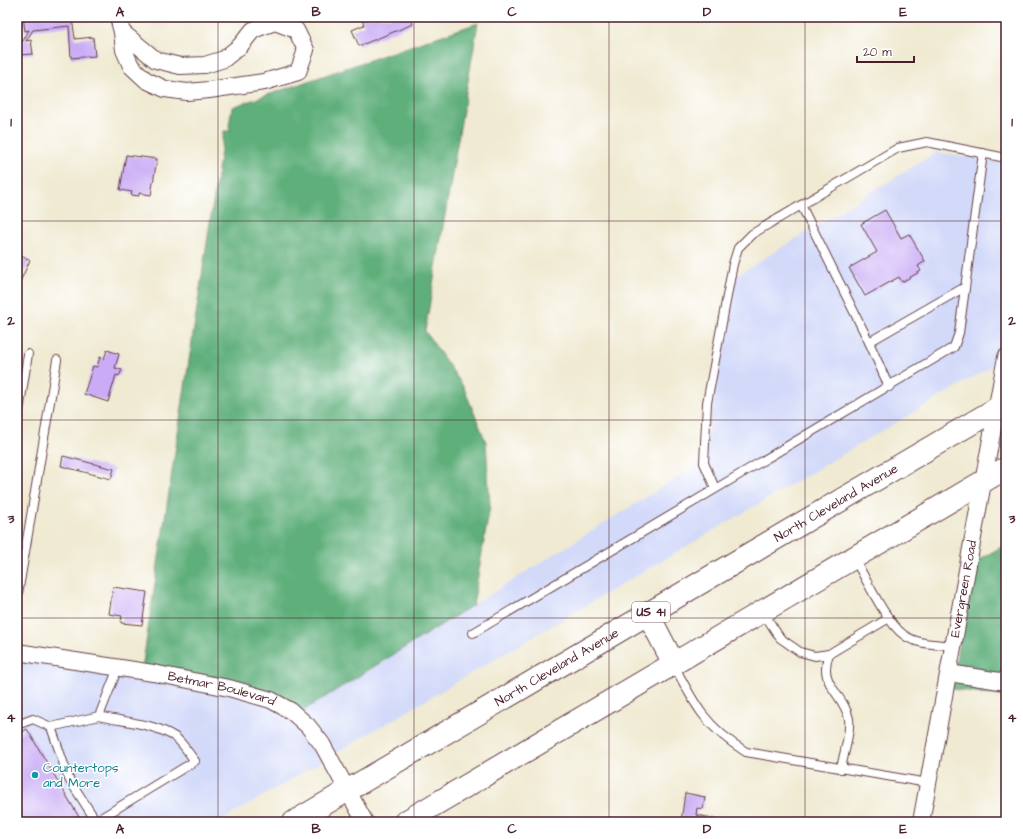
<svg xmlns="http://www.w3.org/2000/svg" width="1023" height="839" font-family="'Architects Daughter',sans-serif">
	<rect width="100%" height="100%" fill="#fff"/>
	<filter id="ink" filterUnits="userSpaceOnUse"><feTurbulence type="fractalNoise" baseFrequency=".025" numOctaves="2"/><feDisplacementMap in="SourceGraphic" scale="8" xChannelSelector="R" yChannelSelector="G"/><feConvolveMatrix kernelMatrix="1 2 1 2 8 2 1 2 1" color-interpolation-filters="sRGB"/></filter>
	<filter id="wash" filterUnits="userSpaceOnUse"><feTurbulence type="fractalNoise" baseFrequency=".012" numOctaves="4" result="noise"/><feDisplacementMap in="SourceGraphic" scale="16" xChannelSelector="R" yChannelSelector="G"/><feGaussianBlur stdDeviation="0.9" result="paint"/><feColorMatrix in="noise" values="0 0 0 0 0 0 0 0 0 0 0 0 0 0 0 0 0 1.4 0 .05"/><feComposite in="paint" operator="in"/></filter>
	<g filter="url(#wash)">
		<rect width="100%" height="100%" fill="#f0ead2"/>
		<polygon fill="#d2d9f9" points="936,152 1006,163 1006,301 1001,304 1006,313 1006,358 219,822 17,822 17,651 250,692 293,717 704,461 731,279"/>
		<g fill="#5faf7a" stroke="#546752">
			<polygon points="478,23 425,331 463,386 486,442 490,506 473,605 293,717 250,692 142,669 224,131 230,131 229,126 232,107"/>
			<polygon points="1006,544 1006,696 952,689 970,565"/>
		</g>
		<g id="blocks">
			<g fill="#c9acf5">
				<polygon points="23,17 72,17 75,39 93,37 95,56 71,58 69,26 33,30 26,41 31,40 33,54 19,55 17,42 23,41 29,30 25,31"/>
				<polygon points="361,17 410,17 413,24 359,46 352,30 364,25"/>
				<polygon points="126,155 157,159 151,195 139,193 139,196 131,195 132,192 120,190"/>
				<polygon points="885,210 901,238 909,234 925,261 918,266 921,271 902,282 899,277 865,296 849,268 877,252 861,224"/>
				<polygon points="17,254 30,260 20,282 17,281"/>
				<polygon points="107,350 119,354 115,368 122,370 119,376 116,375 108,402 84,394 93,366 97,367 100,357 104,359"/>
				<polygon points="63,456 114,469 111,479 61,466"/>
				<polygon points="113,587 147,592 142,625 121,623 122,616 109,614"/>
				<polygon points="27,729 82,822 21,822 17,815 17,735"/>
				<polygon points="685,793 705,797 703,809 697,808 696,815 718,819 717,822 681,822"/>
			</g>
		</g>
	</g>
	<g filter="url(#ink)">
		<use href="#blocks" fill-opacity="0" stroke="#633d44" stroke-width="1"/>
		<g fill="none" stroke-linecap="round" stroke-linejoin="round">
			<defs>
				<g id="lane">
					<polyline points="801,205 869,342 965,287"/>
					<polyline points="869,342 889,387"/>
					<polyline points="17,424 28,354"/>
					<polyline points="715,488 704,463 707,403 733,264 738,248 752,234 898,148 927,142 1006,158"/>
					<path d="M 854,558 C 866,579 886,622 904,635 C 917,645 938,644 954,646"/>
					<polyline points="17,600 57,360"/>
					<polyline points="763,612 780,638 800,652 815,656 829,654 889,618"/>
					<polyline points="473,633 954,347 959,333 983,153"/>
					<path d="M 829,654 C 817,685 844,693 849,719 C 851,732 843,756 841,769"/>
					<path d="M 674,665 C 695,706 706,727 746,752 L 928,783"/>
					<path d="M 17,725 L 33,719 L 51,727 L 69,779 L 96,821 L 195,761 C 189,754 183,743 175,737 C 153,723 124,722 99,716 L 118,668"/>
					<polyline points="51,727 99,716"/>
				</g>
				<g id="street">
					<polyline points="118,17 122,32"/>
					<polygon points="275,22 296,30 306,50 298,72 264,82 209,90 187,92 165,89 146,80 131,66 124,50 122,32 156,60 180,66 205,65 224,59 240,46 253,30"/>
					<path id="s1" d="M 17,652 L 153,673 L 229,688 L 271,700 L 291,711 L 308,726 L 322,744 L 365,822"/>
					<polyline points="949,673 1006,682"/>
					<path id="s2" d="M 921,822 L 1006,357"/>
				</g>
				<g id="primary">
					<polyline points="648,614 674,664"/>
					<path id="s3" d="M 294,822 L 1006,403"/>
					<polyline points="405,822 1006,468"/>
				</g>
			</defs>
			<use href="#lane" stroke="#633d44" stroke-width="10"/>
			<use href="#street" stroke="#633d44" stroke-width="18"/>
			<use href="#primary" stroke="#633d44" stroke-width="24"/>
			<use href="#lane" stroke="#fff" stroke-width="8"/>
			<use href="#street" stroke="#fff" stroke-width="16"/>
			<use href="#primary" stroke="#fff" stroke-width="22"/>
		</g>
	</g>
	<path fill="none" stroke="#4a1f2b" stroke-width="1" stroke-opacity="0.55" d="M 218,17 L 218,822M 414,17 L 414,822M 609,17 L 609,822M 805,17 L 805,822M 17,221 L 1006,221M 17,420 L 1006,420M 17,618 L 1006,618"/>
	<circle fill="#0f9aa8" stroke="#fff" stroke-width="1.5" cx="35" cy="775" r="4"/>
	<g text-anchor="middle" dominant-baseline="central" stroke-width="3" stroke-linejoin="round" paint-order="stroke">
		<rect fill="#fff" stroke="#80626b" stroke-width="1" x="632" y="602" width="38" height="20" rx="3"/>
		<g font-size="12" font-weight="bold" fill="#4a1f2b">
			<text x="651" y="612">US 41</text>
		</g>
		<g font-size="13" fill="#4a1f2b" stroke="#fff">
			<text stroke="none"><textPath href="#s3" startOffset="629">North Cleveland Avenue</textPath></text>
			<text stroke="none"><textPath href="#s2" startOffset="237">Evergreen Road</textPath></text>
			<text stroke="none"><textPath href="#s3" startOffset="305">North Cleveland Avenue</textPath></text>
			<text stroke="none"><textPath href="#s1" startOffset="208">Betmar Boulevard</textPath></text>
		</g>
		<g font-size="13" fill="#0d838f" stroke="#fff" text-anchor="start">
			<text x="43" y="768">Countertops<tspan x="43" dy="15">and More</tspan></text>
		</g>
	</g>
	<rect width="1023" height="839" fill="none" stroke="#fff" stroke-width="44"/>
	<path d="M857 56v6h57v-6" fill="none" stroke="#4a1f2b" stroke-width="2"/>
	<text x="863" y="56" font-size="12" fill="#4a1f2b" stroke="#ffffff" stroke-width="3" paint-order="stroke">20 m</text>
	<rect x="22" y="22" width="979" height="795" fill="none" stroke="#4a1f2b" stroke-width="1.5"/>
	<g font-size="13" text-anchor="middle" font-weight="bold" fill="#4a1f2b">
		<text x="120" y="16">A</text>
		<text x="316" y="16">B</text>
		<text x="512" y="16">C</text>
		<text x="707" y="16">D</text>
		<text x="903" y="16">E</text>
		<text x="11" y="126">1</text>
		<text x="1012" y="126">1</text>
		<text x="11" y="325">2</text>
		<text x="1012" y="325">2</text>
		<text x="11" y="523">3</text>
		<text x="1012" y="523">3</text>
		<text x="11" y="722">4</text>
		<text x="1012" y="722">4</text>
		<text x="120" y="833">A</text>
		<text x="316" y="833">B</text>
		<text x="512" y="833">C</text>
		<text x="707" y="833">D</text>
		<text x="903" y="833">E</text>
	</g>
</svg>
